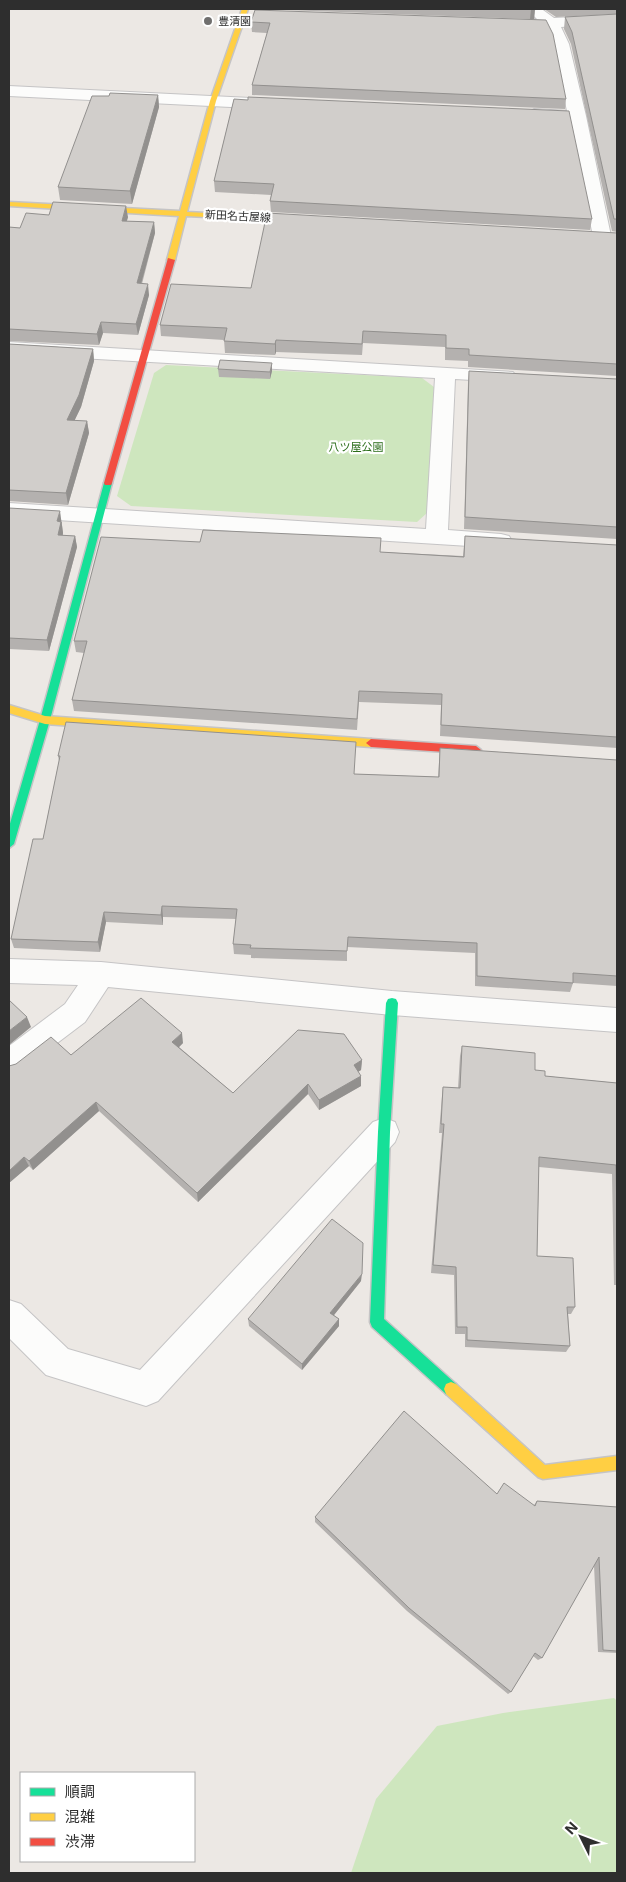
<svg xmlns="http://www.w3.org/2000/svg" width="626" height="1882" font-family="Inter,'Noto Sans JP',sans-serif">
	<rect width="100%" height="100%" fill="#ece8e4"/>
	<g fill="#cee6be">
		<polygon points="166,365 422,378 434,387 427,513 417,522 131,506 117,496 154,373"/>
		<polygon points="614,1698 617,1701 617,1873 351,1873 376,1799 437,1726 503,1713"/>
	</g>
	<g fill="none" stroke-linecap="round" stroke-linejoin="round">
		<defs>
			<g id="street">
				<polygon points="537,9 543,10 554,18 617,15 617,23 561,27 569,44 586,116 611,236 608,240 596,240 593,236 569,120 534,119 526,114 534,109 567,111 553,44 546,27 512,29 505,25 512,21 537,19 531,13"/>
				<polygon points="9,86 271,99 279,104 271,109 9,96"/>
				<polygon points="9,342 513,372 516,376 513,380 506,382 455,379 448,530 501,534 509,536 512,541 509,546 501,548 9,517 9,503 426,529 435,378 9,354"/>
				<polygon points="9,959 101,962 392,991 617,1008 617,1032 392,1015 108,987 85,1022 19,1072 9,1076 9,1046 65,1004 78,985 9,983"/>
				<polygon points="384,1118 395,1122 399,1132 395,1142 158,1401 146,1406 46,1375 9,1338 9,1300 21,1304 68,1349 140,1370 373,1122"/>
			</g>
			<g id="fast">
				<polygon points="222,214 304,218 308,220 304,222 225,218 222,218"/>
				<polygon points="108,480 112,483 50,720 14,844 9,848 9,827 40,720 104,483"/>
				<polygon points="392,998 396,999 398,1003 390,1132 384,1319 456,1384 458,1389 456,1394 451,1396 446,1394 372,1327 370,1322 378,1132 386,1003 388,999"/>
			</g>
			<g id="slow">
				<polygon points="242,9 248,9 216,101 187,212 225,214 228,214 228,218 186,216 175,260 171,262 167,260 179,216 9,206 9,202 180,211 210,101"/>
				<polygon points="9,705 45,716 371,739 376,743 371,747 45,724 9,713"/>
				<polygon points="451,1382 456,1384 545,1465 617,1456 617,1470 543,1479 538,1477 446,1394 444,1389 446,1384"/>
			</g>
			<g id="jam">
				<polygon points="168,258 175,260 112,483 111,485 105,485 104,483"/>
				<polygon points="371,739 476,746 481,750 476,754 371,747 366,743"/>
			</g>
		</defs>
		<use href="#street" stroke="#c5c4c5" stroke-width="2"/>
		<use href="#fast" stroke="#c5c4c5" stroke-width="3"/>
		<use href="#slow" stroke="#c5c4c5" stroke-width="3"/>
		<use href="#jam" stroke="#c5c4c5" stroke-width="3"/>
		<use href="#street" fill="#fcfcfb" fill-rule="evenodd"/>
		<use href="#fast" fill="#16e098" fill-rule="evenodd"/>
		<use href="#slow" fill="#ffcf43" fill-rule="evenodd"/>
		<use href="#jam" fill="#f24e42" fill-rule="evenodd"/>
	</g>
	<g fill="#b4b1af">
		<polygon points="259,9 535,9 534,19 530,19"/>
		<polygon points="544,9 617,9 617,14 556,17"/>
		<polygon points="255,10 566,99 565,109 252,95 252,85 267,33 252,32 251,22"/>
		<polygon points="617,14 617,232 612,231 571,44 564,29 565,17"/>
		<polygon points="158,95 159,107 132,204 60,200 58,187 109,96"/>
		<polygon points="234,99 592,219 590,230 271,212 270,201 271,195 215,192 214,181"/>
		<polygon points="49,215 128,217 127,221 154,222 155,233 142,284 149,295 138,335 103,333 99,345 9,341 9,227 20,228"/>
		<polygon points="617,233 617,376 468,367 468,361 445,360 445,347 363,343 362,355 276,352 275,355 225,353 224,340 161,336 160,325 251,288"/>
		<polygon points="9,344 93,349 94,361 81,407 74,421 87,421 89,433 68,505 9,501"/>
		<polygon points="218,369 272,371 270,379 219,377"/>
		<polygon points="469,371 617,379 617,540 617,539 464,529 468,383"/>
		<polygon points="9,508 62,522 62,525 63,533 63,535 75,536 77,547 49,651 9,649"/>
		<polygon points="465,536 617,545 617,750 617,748 440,736 441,705 359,702 357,730 74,711 72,700 84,653 76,652 74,641 380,552 463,556"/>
		<polygon points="440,748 617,760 617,986 573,983 570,992 475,986 475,953 347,947 347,961 251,958 251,955 234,954 233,944 236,919 163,917 163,925 106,922 100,952 14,948 11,939 43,839 59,761 58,756 354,774 438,777"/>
		<polygon points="183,1043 179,1047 233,1093 362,1060 361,1070 358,1072 361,1086 319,1110 308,1094 198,1202 99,1111 33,1170 29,1166 9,1183 71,1055"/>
		<polygon points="462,1046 535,1070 545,1076 617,1083 617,1285 614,1285 612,1174 539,1167 537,1256 575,1307 571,1314 568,1314 570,1346 566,1352 465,1347 465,1334 455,1334 454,1275 431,1273 442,1133 439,1133 442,1096 443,1087 458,1088 460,1056"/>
		<polygon points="361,1281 334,1315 339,1319 339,1326 302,1370 249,1326 248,1319"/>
		<polygon points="497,1494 534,1505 537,1501 617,1507 617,1653 598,1652 594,1565 542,1658 538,1660 533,1656 511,1692 508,1694 407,1611 315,1522 315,1517"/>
	</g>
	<g fill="#92908e">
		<polygon points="531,9 535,9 534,19 530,19"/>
		<polygon points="158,95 159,107 132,204 130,191"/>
		<polygon points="126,206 128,217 123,232 122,221"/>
		<polygon points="154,222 155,233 138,295 137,283"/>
		<polygon points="148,284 149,295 138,335 136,324"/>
		<polygon points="101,322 103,333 99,345 97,334"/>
		<polygon points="276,340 276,352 275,355 275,344"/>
		<polygon points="93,349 94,361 81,407 69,432 67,420"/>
		<polygon points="272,363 272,371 270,379 270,372"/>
		<polygon points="87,421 89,433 68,505 66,493"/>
		<polygon points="60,511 63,533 60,547 58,535 57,521"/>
		<polygon points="75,536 77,547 49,651 47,640"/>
		<polygon points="162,906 163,917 163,925 161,915"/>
		<polygon points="104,912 106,922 100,952 98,942"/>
		<polygon points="27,1017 31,1027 9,1045 9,1031"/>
		<polygon points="182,1033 183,1043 174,1052 172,1042"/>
		<polygon points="362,1060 361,1070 353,1075 354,1065"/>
		<polygon points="361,1076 361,1086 319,1110 319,1100"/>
		<polygon points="308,1084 308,1094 198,1202 197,1193"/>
		<polygon points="96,1102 99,1111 33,1170 29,1161"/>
		<polygon points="24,1157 29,1166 9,1183 9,1171"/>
		<polygon points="362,1274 361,1281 330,1320 330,1313"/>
		<polygon points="339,1319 339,1326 302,1370 302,1364"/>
	</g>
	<g fill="#d1cecb" stroke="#92908e">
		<polygon points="255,10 546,20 553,34 566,99 252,85 270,23 251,22"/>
		<polygon points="617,14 617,219 614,219 572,32 565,17"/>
		<polygon points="110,93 158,95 130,191 58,187 92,96 109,96"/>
		<polygon points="248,97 569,111 592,219 270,201 274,184 214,181 234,99 248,100"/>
		<polygon points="53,202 126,206 122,221 154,222 137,283 148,284 136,324 101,322 97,334 9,329 9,227 20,228 26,213 49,215"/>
		<polygon points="267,213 617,233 617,364 469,355 469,349 446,348 446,335 363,331 362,344 276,340 275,344 224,341 227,328 160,325 171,284 251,288"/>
		<polygon points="9,344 93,349 79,395 67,420 87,421 66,493 9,490"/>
		<polygon points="220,360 272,363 270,372 218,369"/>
		<polygon points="469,371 617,379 617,527 465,517"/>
		<polygon points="9,508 60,511 57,521 61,522 58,535 75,536 47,640 9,638"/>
		<polygon points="203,530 381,538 380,552 464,557 465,536 617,545 617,737 441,725 442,694 359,691 357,719 72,700 87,641 74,641 101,537 200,542"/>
		<polygon points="66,722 356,742 354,774 439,777 440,748 617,760 617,976 573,973 573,983 477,976 477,943 348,937 347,951 250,948 251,945 233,944 237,909 162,906 161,915 104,912 98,942 11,939 33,839 43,839 60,756 58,756"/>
		<polygon points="141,998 182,1033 172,1042 233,1093 298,1030 344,1034 362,1060 354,1065 361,1076 319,1100 308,1084 197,1193 96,1102 29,1161 24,1157 9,1171 9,1066 16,1064 51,1037 71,1055"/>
		<polygon points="9,1000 27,1017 9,1031"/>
		<polygon points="462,1046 535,1053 535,1070 545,1071 545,1076 617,1083 617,1220 616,1165 539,1157 537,1256 573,1258 575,1307 567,1307 570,1346 467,1340 467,1327 457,1327 456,1267 433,1265 444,1124 441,1124 443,1087 460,1088"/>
		<polygon points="332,1219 363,1243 362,1274 330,1313 339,1319 302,1364 248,1319"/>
		<polygon points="404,1411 497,1494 504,1483 535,1506 537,1501 617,1507 617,1651 603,1650 599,1557 542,1658 535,1653 511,1692 409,1608 315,1517"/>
	</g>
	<circle fill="#706f6e" stroke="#fff" stroke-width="2" cx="208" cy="21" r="5"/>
	<g text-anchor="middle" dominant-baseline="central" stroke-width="4.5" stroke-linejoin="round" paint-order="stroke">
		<g font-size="11" fill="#2e2e2e" stroke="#fff" text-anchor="start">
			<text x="218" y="21">豊清園</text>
		</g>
		<g font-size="11" fill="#2e2e2e" stroke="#fff">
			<text transform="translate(238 216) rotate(3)">新田名古屋線</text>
		</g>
		<g font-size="11" fill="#2c6e1b" stroke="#fff">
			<text x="356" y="447">八ツ屋公園</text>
		</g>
	</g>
	<rect width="626" height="1882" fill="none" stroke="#2e2e2e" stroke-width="20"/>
	<rect x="20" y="1772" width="175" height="90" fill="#ffffff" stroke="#ababab"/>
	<rect x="30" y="1788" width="25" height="8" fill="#16e098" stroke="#ababab"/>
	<text x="65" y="1797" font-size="15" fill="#2e2e2e">順調</text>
	<rect x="30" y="1813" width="25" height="8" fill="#ffcf43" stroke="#ababab"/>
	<text x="65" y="1822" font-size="15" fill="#2e2e2e">混雑</text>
	<rect x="30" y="1838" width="25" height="8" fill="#f24e42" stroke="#ababab"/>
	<text x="65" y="1847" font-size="15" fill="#2e2e2e">渋滞</text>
	<g transform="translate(581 1837) rotate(312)" stroke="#ffffff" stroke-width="4" paint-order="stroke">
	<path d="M0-4L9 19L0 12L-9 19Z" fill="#2e2e2e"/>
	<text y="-8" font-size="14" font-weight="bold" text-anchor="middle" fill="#2e2e2e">N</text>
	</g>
</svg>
